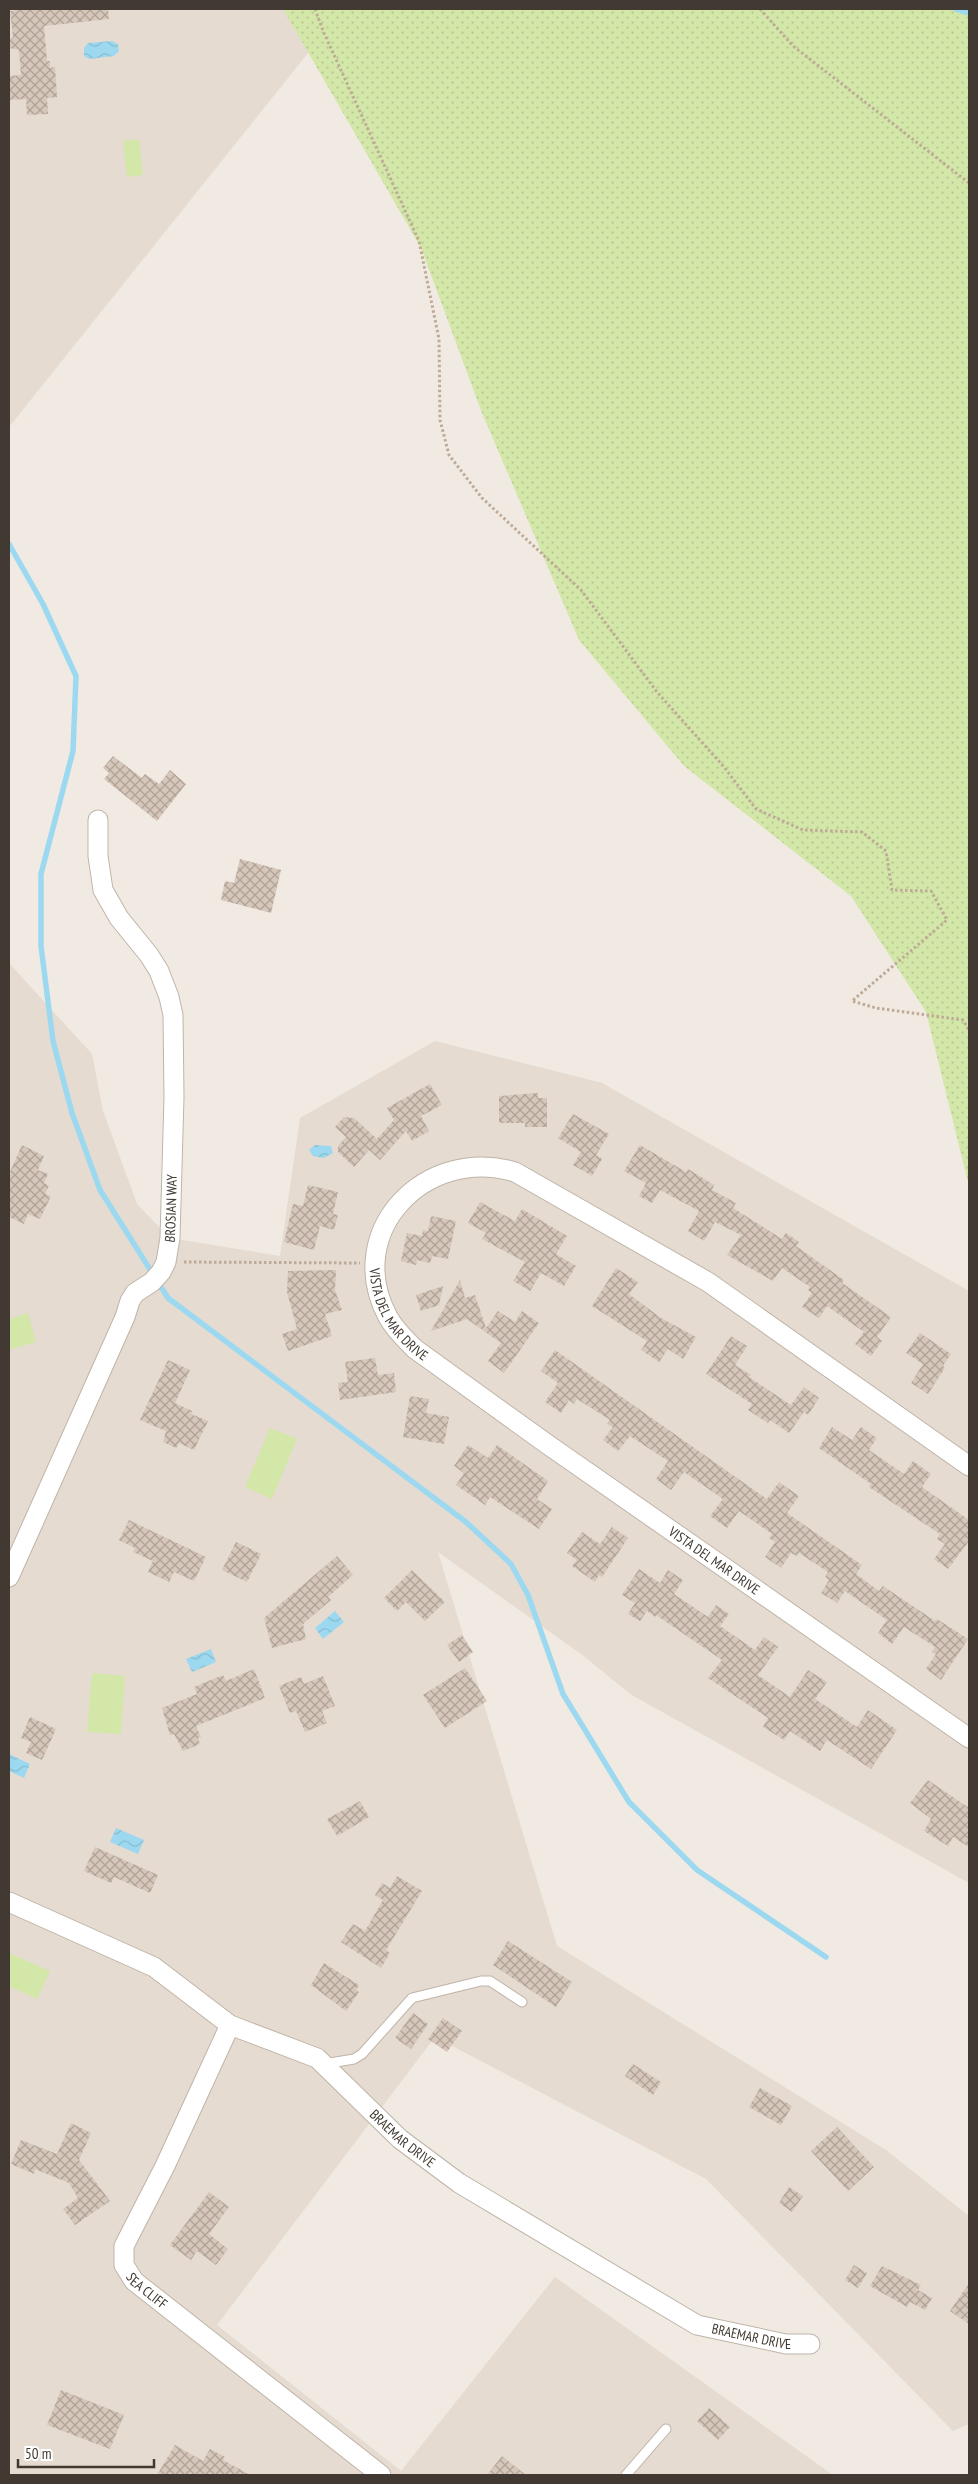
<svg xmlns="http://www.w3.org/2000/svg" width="978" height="2484" font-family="'PT Sans Narrow',sans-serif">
	<defs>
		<pattern id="grass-dots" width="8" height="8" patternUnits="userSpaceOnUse" patternTransform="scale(1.25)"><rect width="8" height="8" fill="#d3e7a9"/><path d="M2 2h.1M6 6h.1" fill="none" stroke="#b6c792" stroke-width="1.8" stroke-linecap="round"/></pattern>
		<pattern id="water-waves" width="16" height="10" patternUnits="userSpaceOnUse" patternTransform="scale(1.25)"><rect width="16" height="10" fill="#9cd9f0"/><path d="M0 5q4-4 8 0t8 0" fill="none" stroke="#88bbce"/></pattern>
		<pattern id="building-cross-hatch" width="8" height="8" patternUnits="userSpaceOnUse" patternTransform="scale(1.25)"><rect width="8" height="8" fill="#d6c7ba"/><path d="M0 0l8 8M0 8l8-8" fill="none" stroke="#afa398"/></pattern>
	</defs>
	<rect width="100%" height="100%" fill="#f1eae2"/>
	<g fill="#e5dbd0">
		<polygon points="9,9 306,9 324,33 9,427"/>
		<polygon points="9,963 92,1054 103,1111 137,1204 170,1238 280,1256 300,1118 435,1041 602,1083 969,1291 969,1883 630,1694 585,1657 438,1552 557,1946 886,2150 969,2216 969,2424 953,2431 706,2179 435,2037 217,2325 401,2471 555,2277 833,2475 9,2475"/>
	</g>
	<polygon fill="url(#grass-dots)" points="283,9 969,9 969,1186 926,1012 851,896 684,766 579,640 482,413 421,248"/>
	<g fill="#d3e7a9">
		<polygon points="139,139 143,175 127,177 123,141"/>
		<polygon points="28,1313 36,1342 9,1350 9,1319"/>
		<polygon points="270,1428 297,1439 272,1499 245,1487"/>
		<polygon points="92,1673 125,1676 121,1734 87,1732"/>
		<polygon points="9,1953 50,1971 37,1999 9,1986"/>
	</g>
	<g fill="url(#water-waves)">
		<polygon points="112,41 118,44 119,51 114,56 89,59 84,56 84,48 88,43"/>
		<polygon points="315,1145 331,1146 333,1153 324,1158 313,1156 309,1150"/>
		<polygon points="335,1611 344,1622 323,1639 315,1628"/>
		<polygon points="211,1649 216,1662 192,1672 186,1659"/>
		<polygon points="9,1754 30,1764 24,1778 9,1771"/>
		<polygon points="116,1828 144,1840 138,1854 110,1842"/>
	</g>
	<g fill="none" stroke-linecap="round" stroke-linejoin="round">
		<g stroke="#9cd9f0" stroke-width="5.5">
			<polyline points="956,9 969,13"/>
			<polyline points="9,544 43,604 76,676 73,751 41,874 41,946 53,1041 72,1113 100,1190 168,1298 466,1522 511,1564 528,1595 563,1694 629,1802 697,1870 826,1957"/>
		</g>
	</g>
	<g fill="url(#building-cross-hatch)">
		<polygon points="25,9 108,9 109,19 44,26 47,61 50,61 50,68 55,67 57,97 47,98 48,114 27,115 26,99 9,100 9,76 21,75 19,50 9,48 9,41 13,37 10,11"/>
		<polygon points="113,756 142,778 145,774 159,784 170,770 186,784 157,821 104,779 109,773 103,768"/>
		<polygon points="240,859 281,870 271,913 221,900 225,881 234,883"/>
		<polygon points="430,1084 442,1105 421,1116 429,1131 412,1141 406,1131 380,1160 369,1150 354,1167 338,1152 338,1146 346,1137 335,1127 344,1117 354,1118 377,1139 394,1120 387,1108"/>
		<polygon points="538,1093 538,1098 547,1098 547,1127 525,1127 525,1123 499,1123 499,1096"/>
		<polygon points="573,1114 609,1134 596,1155 602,1159 592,1176 573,1165 581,1152 558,1138"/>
		<polygon points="22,1145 44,1156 38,1170 48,1174 44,1183 49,1186 45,1194 51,1196 40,1219 28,1214 24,1224 9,1217 9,1174"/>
		<polygon points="640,1145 686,1172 688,1169 714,1185 712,1190 736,1203 733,1208 782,1239 786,1233 799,1242 796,1246 844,1280 842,1283 891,1317 877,1337 882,1341 871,1356 855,1344 864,1332 827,1306 819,1318 802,1307 812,1293 808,1290 810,1287 782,1268 773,1281 727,1255 741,1235 715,1222 704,1241 688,1231 699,1211 660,1190 652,1203 639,1196 646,1183 624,1171"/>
		<polygon points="308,1185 338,1192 333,1214 338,1215 334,1230 320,1226 314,1250 284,1242 293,1204 303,1206"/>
		<polygon points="480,1202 515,1221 522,1209 567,1236 556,1254 576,1266 564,1286 541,1273 530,1291 513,1281 525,1262 482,1239 486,1233 468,1223"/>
		<polygon points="431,1216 456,1221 448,1259 432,1256 430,1263 417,1260 416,1265 401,1261 407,1233 422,1236 423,1230 428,1231"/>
		<polygon points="616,1268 638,1282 629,1294 661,1318 696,1337 683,1359 668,1349 659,1362 641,1350 647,1341 592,1306"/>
		<polygon points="336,1270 335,1290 342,1310 325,1314 332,1336 288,1351 282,1334 297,1329 287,1292 288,1271"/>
		<polygon points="460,1280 465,1298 475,1295 486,1328 498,1311 515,1322 522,1311 539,1323 504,1373 488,1361 501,1343 467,1319 431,1331"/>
		<polygon points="443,1286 439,1305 421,1311 416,1295"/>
		<polygon points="920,1333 951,1354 943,1366 945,1368 928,1394 911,1383 923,1364 906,1353"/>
		<polygon points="731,1336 747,1346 735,1365 751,1375 749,1377 791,1405 804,1387 819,1398 808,1415 804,1412 789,1433 770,1420 768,1423 748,1410 752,1404 706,1374"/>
		<polygon points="555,1350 767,1499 779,1482 799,1496 787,1513 862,1565 856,1574 879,1591 883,1586 935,1621 937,1619 968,1639 941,1680 926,1669 936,1654 932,1652 935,1647 904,1627 892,1644 878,1633 887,1620 845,1591 837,1603 821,1593 829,1580 825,1577 828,1572 799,1553 797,1556 791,1553 781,1568 765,1557 775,1542 769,1538 772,1534 739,1511 727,1528 710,1516 723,1499 684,1472 671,1490 656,1479 668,1461 630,1436 618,1451 603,1440 613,1427 607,1424 610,1420 577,1399 574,1404 569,1400 561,1413 545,1402 558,1383 541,1371"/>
		<polygon points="375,1358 378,1375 394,1373 396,1392 340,1400 338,1383 348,1382 345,1362"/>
		<polygon points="168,1360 190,1370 175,1403 192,1411 191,1414 208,1421 194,1450 179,1443 176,1448 163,1442 166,1431 140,1420"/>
		<polygon points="410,1396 429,1399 426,1413 449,1417 444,1444 403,1437"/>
		<polygon points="832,1427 852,1440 861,1427 877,1438 869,1450 904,1474 913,1461 931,1474 922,1487 969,1520 969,1541 948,1569 934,1559 945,1544 937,1539 940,1534 869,1487 871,1484 819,1448"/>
		<polygon points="468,1445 488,1458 497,1445 548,1481 537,1499 552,1509 539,1529 490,1497 485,1505 456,1485 464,1473 454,1466"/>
		<polygon points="129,1520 206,1557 194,1581 174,1572 169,1582 148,1572 153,1561 133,1552 135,1548 119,1540"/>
		<polygon points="612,1527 628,1538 602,1577 599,1575 595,1582 572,1566 577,1560 567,1553 582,1532 600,1544"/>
		<polygon points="236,1542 261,1554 247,1582 222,1570"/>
		<polygon points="337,1556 353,1575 328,1597 331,1600 303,1624 306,1639 272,1648 264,1618"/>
		<polygon points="639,1569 660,1583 668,1570 683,1580 674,1594 708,1617 716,1605 729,1614 720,1626 755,1650 764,1637 778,1647 758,1675 790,1697 808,1670 827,1682 815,1699 857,1727 868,1710 897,1730 871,1769 827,1740 820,1751 790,1731 784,1740 763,1727 768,1718 708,1678 722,1660 656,1615 655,1617 647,1611 640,1621 628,1614 635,1603 622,1595"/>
		<polygon points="412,1570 445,1602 425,1621 406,1602 397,1611 384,1598"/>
		<polygon points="462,1635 473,1652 459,1662 447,1645"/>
		<polygon points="465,1668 487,1701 445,1728 423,1695"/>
		<polygon points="254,1669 265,1698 196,1726 201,1737 198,1738 200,1744 183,1751 174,1734 170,1735 162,1708 197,1694 194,1687 223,1675 226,1681"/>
		<polygon points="323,1676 335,1706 322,1711 327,1723 305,1732 296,1711 290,1713 279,1686 301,1677 304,1684"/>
		<polygon points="30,1717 56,1729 42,1760 26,1753 31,1742 21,1738"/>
		<polygon points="928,1780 969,1808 969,1847 953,1837 948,1846 924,1831 931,1819 910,1803"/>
		<polygon points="360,1801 369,1817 337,1836 327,1819"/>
		<polygon points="95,1847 158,1875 150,1893 114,1877 111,1883 84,1871"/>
		<polygon points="397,1876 422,1891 386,1950 390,1953 381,1968 341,1942 353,1924 365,1931 383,1900 375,1895 382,1883 390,1888"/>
		<polygon points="508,1941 572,1982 556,2007 493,1965"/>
		<polygon points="324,1963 359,1985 356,1990 359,1992 346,2011 311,1985"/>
		<polygon points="413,2013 428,2024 411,2049 395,2038"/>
		<polygon points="443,2018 462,2031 447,2052 428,2039"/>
		<polygon points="633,2064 661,2082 653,2095 625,2076"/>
		<polygon points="760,2088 792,2106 781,2125 749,2107"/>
		<polygon points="71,2123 91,2133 79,2160 110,2201 75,2225 63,2209 78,2198 69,2183 35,2169 34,2174 11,2164 21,2140 57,2154"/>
		<polygon points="837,2127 874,2167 848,2191 811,2151"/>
		<polygon points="789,2187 803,2196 792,2212 779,2203"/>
		<polygon points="209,2192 229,2207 209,2234 228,2249 216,2265 197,2251 191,2260 170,2245"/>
		<polygon points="854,2265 867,2273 858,2288 845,2280"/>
		<polygon points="882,2266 921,2285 918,2290 932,2298 925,2310 910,2302 907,2307 870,2286"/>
		<polygon points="969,2283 969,2324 950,2311"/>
		<polygon points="61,2390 124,2415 110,2449 47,2425"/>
		<polygon points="709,2408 730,2427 718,2440 697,2421"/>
		<polygon points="175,2445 203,2461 210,2449 225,2457 223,2460 250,2475 157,2475"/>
		<polygon points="502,2456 526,2475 487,2475"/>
	</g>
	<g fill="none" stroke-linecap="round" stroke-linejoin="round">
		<defs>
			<g id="service">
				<polyline points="324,2064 354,2059 362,2054 412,1998 481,1981 490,1981 522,2002"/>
				<polyline points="626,2475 666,2429"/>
			</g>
			<g id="minor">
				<path id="s1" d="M 969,1466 L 708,1282 L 515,1172 C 425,1145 342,1232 388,1317 C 395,1330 405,1339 415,1349 L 547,1444 L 969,1738"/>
				<path id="s2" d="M 9,1577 L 125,1317 L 130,1301 L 135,1293 L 152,1282 L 161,1272 L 166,1262 L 170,1238 L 174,1097 L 173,1015 L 169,997 L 159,971 L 149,955 L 119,918 L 103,890 L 98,856 L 98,820"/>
				<path id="s3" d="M 9,1902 L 154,1967 L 230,2025 L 317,2058 L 400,2139 L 459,2183 L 697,2325 L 786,2344 L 810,2344"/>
				<path id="s4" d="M 230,2025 L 165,2166 L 124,2246 L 124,2265 L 134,2281 L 381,2475"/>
			</g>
		</defs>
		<use href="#service" stroke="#bfb4a8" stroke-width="11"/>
		<use href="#minor" stroke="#bfb4a8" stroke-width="21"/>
		<g stroke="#beaa96" stroke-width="3" stroke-dasharray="2.5 2.5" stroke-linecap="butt">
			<polyline points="315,9 324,33 419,241 439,339 440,420 449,455 482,498 581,590 657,692 724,767 756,809 803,830 862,832 886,851 892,890 931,891 947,920 852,1001 876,1008 963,1020 969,1030"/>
			<polyline points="760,9 793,46 969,183"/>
			<polyline points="184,1262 360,1263"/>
		</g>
		<use href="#service" stroke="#fff" stroke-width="9"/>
		<use href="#minor" stroke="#fff" stroke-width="19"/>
	</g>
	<g text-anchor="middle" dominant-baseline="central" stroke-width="5" stroke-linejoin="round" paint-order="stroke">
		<g font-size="14" fill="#423a32" stroke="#fff">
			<text stroke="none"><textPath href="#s2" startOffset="410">BROSIAN WAY</textPath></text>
			<text stroke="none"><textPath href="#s1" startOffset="792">VISTA DEL MAR DRIVE</textPath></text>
			<text stroke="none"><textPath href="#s1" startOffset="1198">VISTA DEL MAR DRIVE</textPath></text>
			<text stroke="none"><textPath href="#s3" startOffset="465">BRAEMAR DRIVE</textPath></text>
			<text stroke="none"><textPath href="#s4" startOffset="299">SEA CLIFF</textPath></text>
			<text stroke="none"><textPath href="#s3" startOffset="870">BRAEMAR DRIVE</textPath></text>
		</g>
	</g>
	<rect width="978" height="2484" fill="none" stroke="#423a32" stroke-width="20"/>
	<path d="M18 2459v8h136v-8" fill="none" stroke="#423a32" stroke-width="2.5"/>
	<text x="25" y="2459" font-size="15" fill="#423a32" stroke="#ffffff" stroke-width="4" paint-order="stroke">50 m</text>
</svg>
